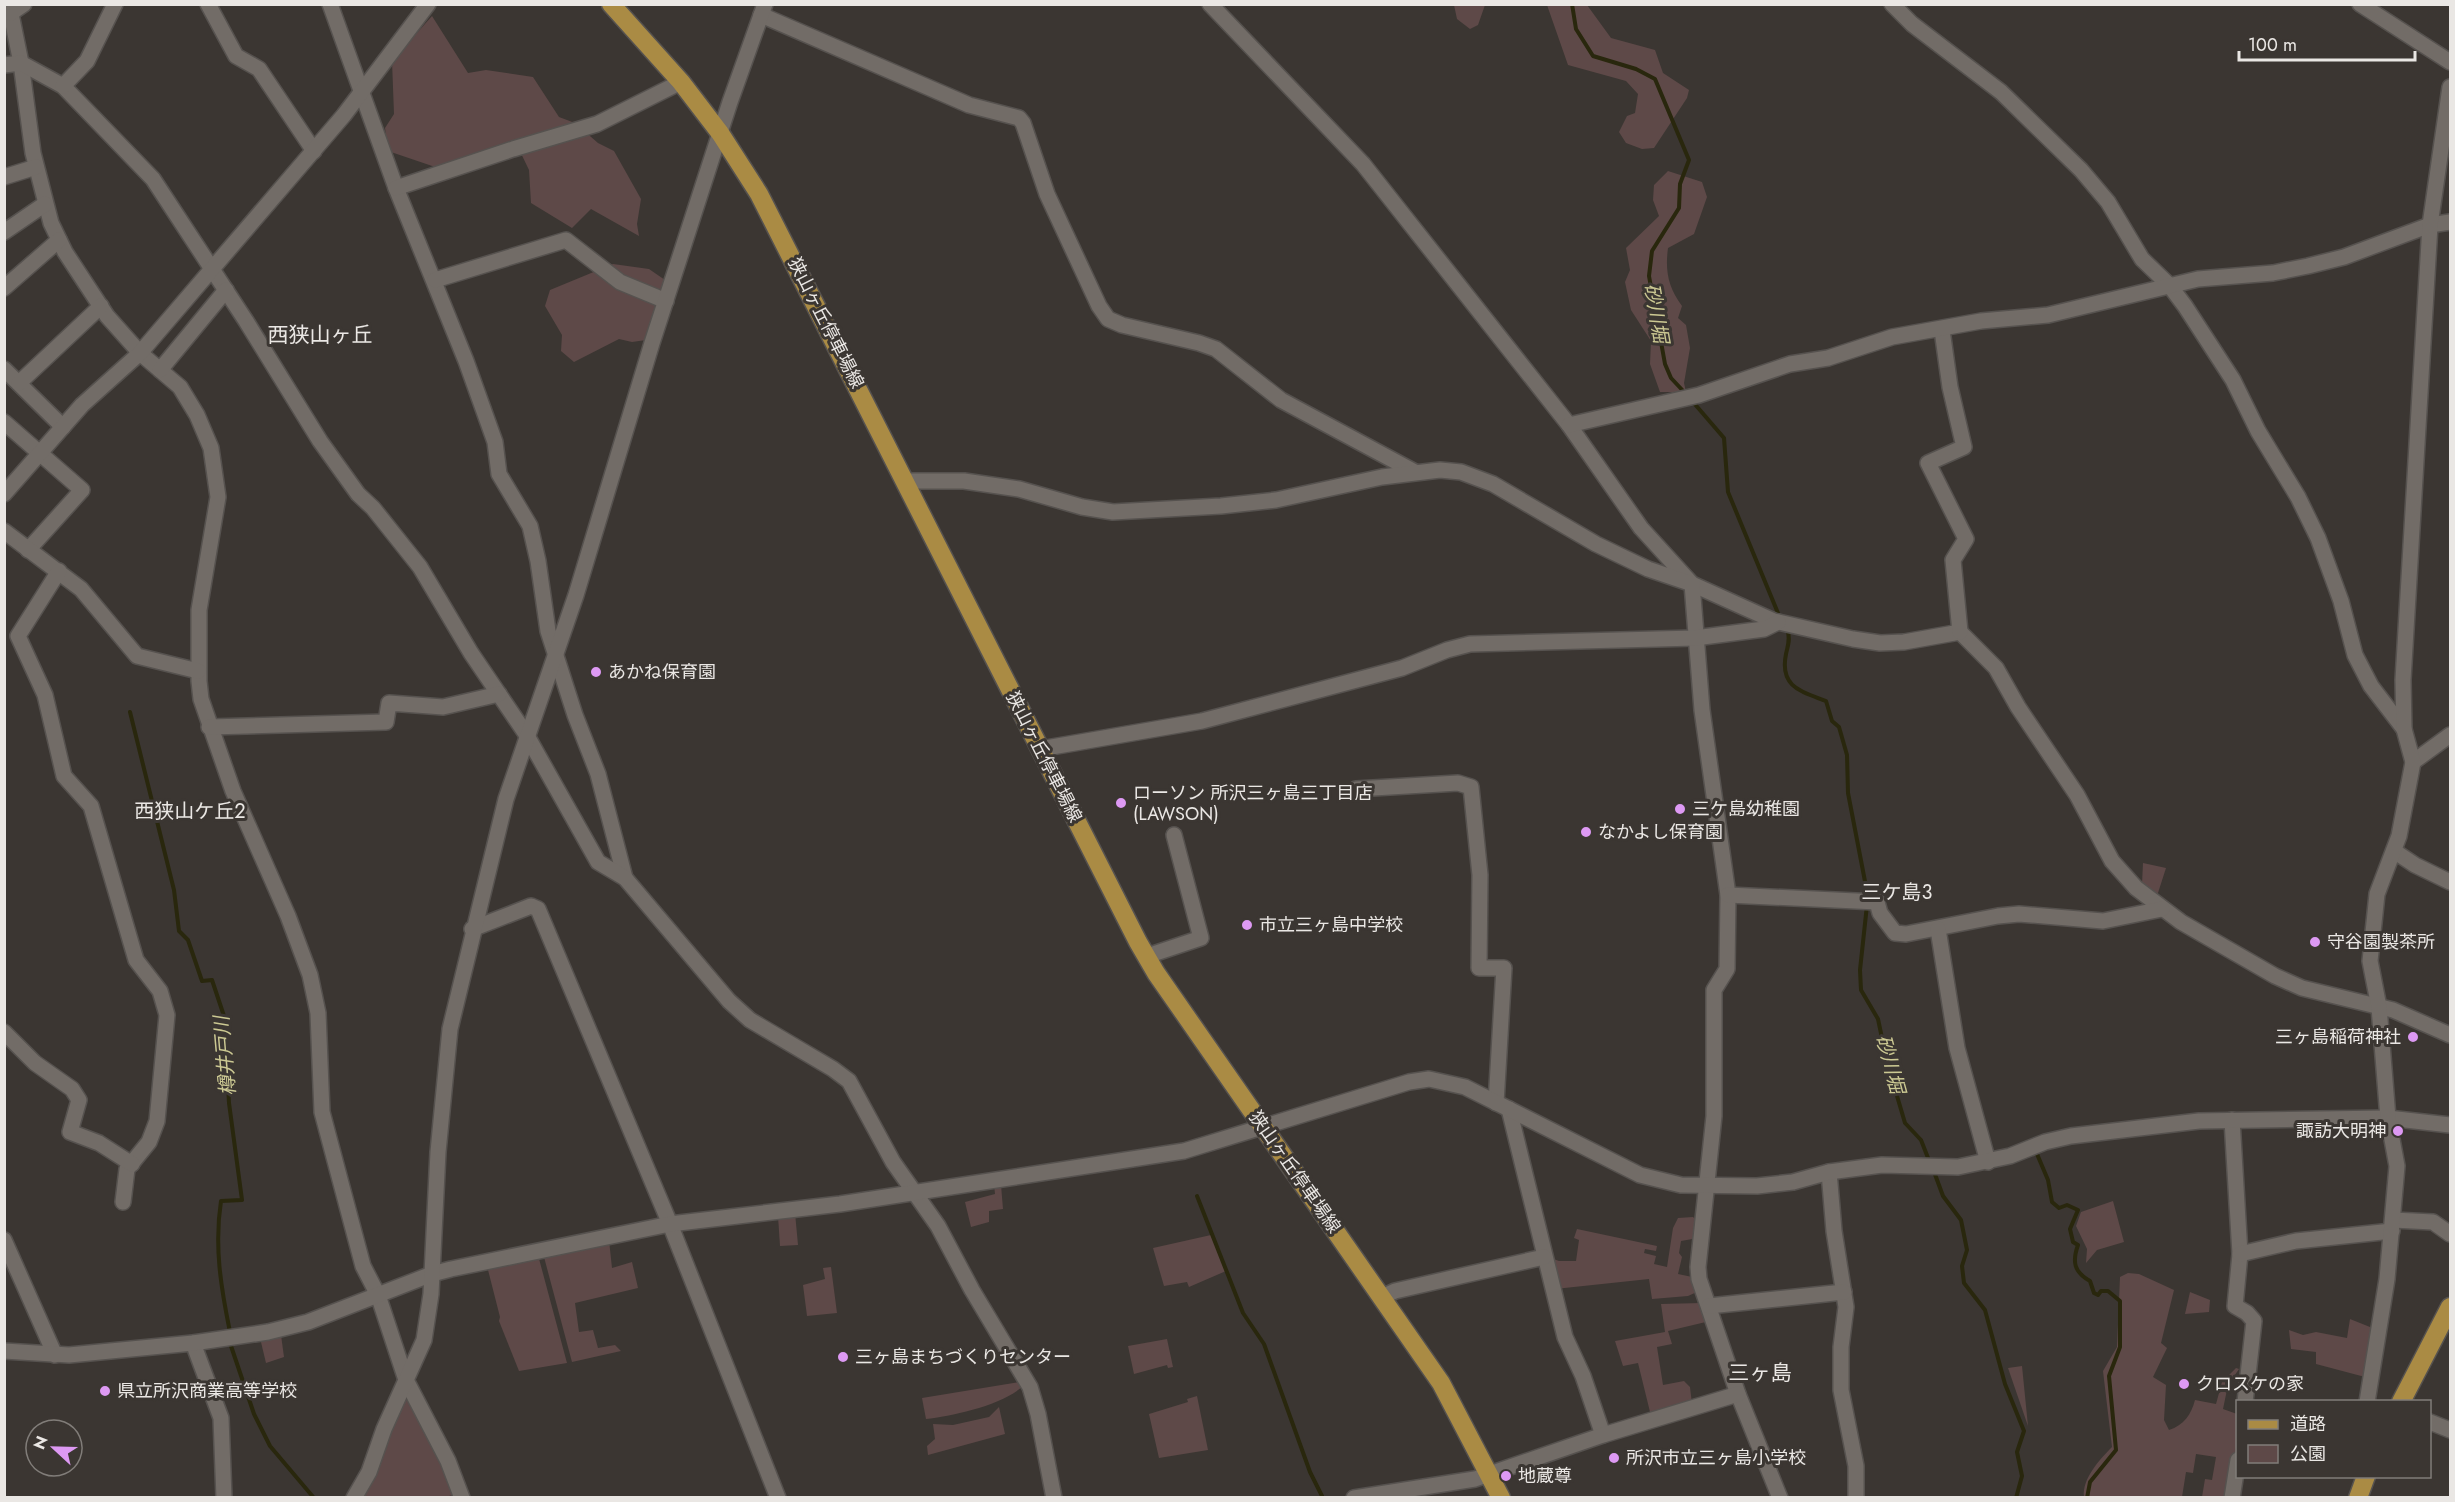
<svg xmlns="http://www.w3.org/2000/svg" width="2455" height="1502" font-family="Jost,'Noto Sans JP',sans-serif">
	<rect width="100%" height="100%" fill="#3b3632"/>
	<g fill="#5e4948">
		<polygon points="1454,5 1485,5 1478,25 1470,29 1457,19"/>
		<polygon points="1547,5 1587,5 1611,38 1655,50 1663,73 1689,90 1687,98 1654,148 1642,149 1626,143 1619,132 1627,116 1635,113 1638,94 1626,81 1568,65"/>
		<polygon points="432,16 468,73 486,70 533,77 559,117 575,123 598,143 614,151 641,199 637,224 639,236 591,209 572,228 531,203 529,170 516,143 444,170 388,151 385,128 394,114 392,61"/>
		<path d="M 1668,171 L 1702,182 L 1707,197 L 1694,234 L 1668,248 C 1665,271 1668,287 1682,306 L 1678,318 L 1686,325 L 1690,348 L 1684,383 L 1686,392 L 1660,392 L 1650,364 L 1651,341 L 1631,310 L 1625,282 L 1630,270 L 1626,248 L 1659,216 L 1653,200 L 1654,185 Z"/>
		<polygon points="613,264 649,269 665,280 646,340 632,342 619,339 574,362 561,351 562,335 545,306 550,290"/>
		<polygon points="2143,863 2166,868 2157,896 2142,884"/>
		<polygon points="994,1184 1001,1185 1003,1209 989,1211 989,1222 971,1227 965,1202 995,1194"/>
		<polygon points="2113,1201 2124,1242 2097,1250 2086,1263 2087,1249 2076,1226 2081,1212"/>
		<polygon points="795,1213 798,1245 780,1246 778,1216"/>
		<polygon points="1693,1217 1698,1222 1698,1238 1681,1241 1679,1253 1682,1257 1678,1274 1697,1278 1699,1291 1688,1296 1652,1299 1649,1279 1555,1289 1548,1257 1559,1261 1576,1261 1579,1240 1574,1238 1577,1229 1657,1246 1656,1251 1645,1249 1644,1253 1656,1256 1654,1264 1667,1267 1673,1228 1678,1218"/>
		<polygon points="1211,1235 1226,1271 1189,1287 1187,1282 1164,1286 1153,1248"/>
		<polygon points="609,1240 612,1268 632,1262 638,1288 575,1303 579,1332 593,1330 598,1348 615,1345 621,1351 572,1362 544,1257"/>
		<polygon points="538,1255 567,1363 519,1371 499,1321 500,1317 487,1266"/>
		<polygon points="831,1267 837,1313 807,1316 803,1285 825,1279 823,1268"/>
		<path d="M 2128,1273 L 2139,1274 L 2174,1290 L 2161,1343 L 2167,1348 L 2153,1377 L 2166,1385 L 2164,1420 L 2169,1430 C 2184,1425 2191,1415 2195,1400 L 2216,1404 L 2222,1382 L 2236,1368 L 2239,1369 L 2228,1385 L 2223,1409 L 2237,1414 L 2237,1439 L 2230,1497 L 2202,1497 L 2205,1479 L 2212,1480 L 2216,1457 L 2196,1454 L 2193,1473 L 2186,1472 L 2182,1497 L 2084,1497 C 2082,1479 2099,1460 2112,1447 L 2103,1371 L 2117,1347 L 2120,1277 Z"/>
		<polygon points="2190,1292 2210,1300 2209,1312 2185,1314"/>
		<polygon points="1702,1303 1710,1321 1668,1331 1672,1344 1657,1347 1663,1385 1684,1381 1690,1387 1692,1404 1651,1416 1638,1363 1623,1366 1615,1341 1665,1332 1661,1304"/>
		<polygon points="2350,1319 2375,1329 2365,1377 2316,1364 2316,1352 2291,1349 2289,1330 2303,1335 2316,1332 2347,1338"/>
		<polygon points="281,1335 284,1357 266,1363 260,1338"/>
		<polygon points="1167,1339 1173,1367 1168,1368 1167,1365 1134,1374 1128,1346"/>
		<polygon points="2022,1366 2028,1426 2008,1368"/>
		<path d="M 1020,1382 L 1023,1386 C 1003,1405 952,1416 926,1419 L 922,1398 Z"/>
		<polygon points="404,1395 408,1395 457,1494 441,1498 360,1498"/>
		<polygon points="1197,1396 1208,1450 1159,1458 1149,1414 1188,1402 1187,1399"/>
		<polygon points="999,1407 1005,1434 928,1455 927,1446 935,1439 933,1424 953,1425 989,1417"/>
	</g>
	<g fill="none" stroke-linecap="round" stroke-linejoin="round">
		<g stroke="#29270d" stroke-width="4">
			<polyline points="1572,4 1576,29 1593,56 1636,69 1655,79 1689,160 1680,184 1679,208 1652,251 1649,276 1665,364 1671,378 1686,394"/>
			<polyline points="1693,402 1724,438 1728,492 1780,618"/>
			<path d="M 1788,632 C 1790,641 1788,645 1786,654 C 1779,688 1803,692 1826,701 L 1832,721 L 1839,727 L 1847,755 L 1848,793 L 1868,897"/>
			<path d="M 130,712 L 174,890 L 179,931 L 188,940 L 202,981 L 212,980 L 224,1016 L 229,1103 L 242,1200 L 221,1201 C 214,1246 221,1288 230,1332"/>
			<polyline points="1867,905 1860,970 1861,990 1878,1019 1887,1062 1905,1123 1921,1140 1930,1163"/>
			<path d="M 2033,1153 L 2037,1154 L 2048,1180 L 2052,1202 L 2059,1208 L 2067,1205 L 2078,1210 L 2070,1229 L 2073,1242 L 2078,1245 C 2072,1262 2074,1272 2090,1281 L 2094,1293 L 2098,1295 L 2101,1291 L 2108,1291 L 2120,1301 L 2120,1347 L 2109,1376 L 2116,1450 L 2090,1482 L 2087,1498"/>
			<polyline points="1933,1169 1943,1196 1961,1220 1967,1250 1962,1266 1964,1283 1985,1310 2005,1384 2024,1431 2017,1452 2022,1476 2016,1498"/>
			<polyline points="1197,1196 1243,1313 1264,1344 1310,1472 1322,1496"/>
			<polyline points="231,1346 254,1414 270,1446 314,1498"/>
		</g>
		<defs>
			<g id="minor">
				<polyline points="9,4 21,63 33,153 51,223 65,252 107,316 140,353 180,387 197,415 211,448 218,497 199,610 199,681 201,699 233,791 288,916 310,975 318,1013 322,1112 363,1266 378,1295 406,1380 448,1461 462,1498"/>
				<polyline points="208,4 236,56 259,69 314,151"/>
				<polyline points="330,4 396,188 466,361 495,442 499,474 530,526 538,561 548,631 575,715 598,774 625,878"/>
				<polyline points="1210,4 1363,164 1569,425 1641,528 1692,584 1774,621 1853,639 1880,643 1904,642 1960,632 1996,668 2018,707 2077,795 2112,861 2136,888 2181,922 2275,976 2302,988 2393,1010 2450,1035"/>
				<polyline points="1892,4 1912,24 2001,92 2081,170 2108,202 2142,259 2170,286 2185,306 2233,380 2258,431 2298,497 2318,538 2341,601 2355,655 2371,686 2404,729"/>
				<polyline points="2360,4 2450,62"/>
				<polyline points="11,13 24,4"/>
				<polyline points="761,15 969,105 1019,118 1023,123 1047,194 1099,306 1108,319 1122,325 1199,343 1216,349 1281,400 1415,472"/>
				<polyline points="4,65 21,63 63,86 153,179 246,321 320,441 358,494 373,508 420,567 471,653 526,734 598,862 625,878 729,1001 750,1020 833,1069 849,1081 893,1162 938,1226 972,1290 1030,1387 1038,1414 1054,1498"/>
				<polyline points="63,86 87,61 115,4"/>
				<polyline points="4,177 36,167"/>
				<polyline points="396,188 513,149 597,124 681,82"/>
				<polyline points="4,232 45,204"/>
				<polyline points="435,280 566,240 620,282 666,301"/>
				<polyline points="4,288 59,240"/>
				<polyline points="1942,330 1950,387 1964,447 1928,463 1966,539 1953,560 1960,632"/>
				<polyline points="4,369 63,427"/>
				<polyline points="160,370 226,290"/>
				<polyline points="19,383 101,306"/>
				<polyline points="4,422 82,490 28,550"/>
				<polyline points="1569,425 1699,395 1790,364 1828,358 1892,337 1981,321 2048,315 2198,279 2273,273 2308,266 2344,257 2430,225 2450,222"/>
				<polyline points="906,481 964,481 1019,489 1082,507 1113,512 1221,506 1276,500 1382,477 1440,470 1461,472 1493,484 1596,544 1648,569 1692,584 1702,710 1728,895 1727,969 1714,990 1714,1116 1698,1267 1699,1279 1738,1394 1780,1498"/>
				<polyline points="4,494 82,405 140,353 344,115 428,4"/>
				<polyline points="4,531 81,589 137,656 198,671"/>
				<polyline points="59,571 18,636 45,695 64,776 91,806 136,960 160,991 167,1015 157,1121 149,1142 127,1169 123,1202"/>
				<polyline points="209,727 386,722 389,703 443,707 499,694"/>
				<polyline points="1040,749 1202,721 1402,668 1447,650 1470,644 1695,638 1764,629 1778,622"/>
				<polyline points="2413,762 2450,735"/>
				<polyline points="1356,789 1458,783 1471,787 1480,875 1479,968 1504,968 1496,1103"/>
				<polyline points="2394,851 2415,865 2450,882"/>
				<polyline points="1728,895 1877,902 1880,913 1895,933 1906,934 1998,916 2019,914 2103,921 2162,909"/>
				<polyline points="472,929 531,906 538,909 670,1224 778,1498"/>
				<polyline points="1938,929 1957,1048 1988,1162"/>
				<polyline points="1147,956 1201,938 1174,835"/>
				<polyline points="4,1032 35,1063 72,1089 79,1100 70,1132 99,1143 132,1164"/>
				<polyline points="1509,1109 1565,1337 1583,1376 1603,1435"/>
				<polyline points="2232,1120 2240,1254 2235,1306 2247,1313 2254,1321 2245,1402"/>
				<polyline points="1829,1172 1834,1231 1846,1307 1841,1347 1841,1390 1856,1466 1856,1498"/>
				<polyline points="2393,1220 2433,1222 2450,1234"/>
				<polyline points="4,1240 55,1355"/>
				<polyline points="2240,1254 2296,1241 2392,1231"/>
				<polyline points="1382,1297 1395,1291 1544,1257"/>
				<polyline points="1709,1306 1844,1292"/>
				<polyline points="193,1343 221,1418 224,1498"/>
				<polyline points="4,1351 69,1355 193,1343 268,1332 308,1322 432,1274 451,1269 670,1224 840,1204 1184,1151 1409,1082 1429,1079 1465,1087 1640,1175 1681,1185 1757,1186 1793,1182 1829,1172 1882,1165 1958,1167 2010,1156 2045,1142 2071,1136 2199,1121 2388,1118 2450,1125"/>
				<polyline points="2367,1402 2387,1279 2397,1166 2388,1118 2379,1007 2370,961 2377,894 2399,836 2413,762 2404,729 2403,680 2430,225 2450,87"/>
				<polyline points="2430,1422 2450,1430"/>
				<polyline points="354,1498 369,1472 384,1429 424,1340 431,1294 438,1152 450,1029 506,799 576,595 652,343 730,102 765,4"/>
				<polyline points="1354,1498 1475,1479 1603,1435 1738,1394"/>
				<polyline points="2232,1498 2238,1460"/>
			</g>
			<g id="major">
				<polyline points="611,4 681,82 720,133 759,194 1138,942 1156,973 1441,1383 1501,1498"/>
				<polyline points="2401,1402 2450,1307"/>
				<polyline points="2358,1498 2366,1476"/>
			</g>
		</defs>
		<use href="#minor" stroke="#56524f" stroke-width="18"/>
		<use href="#major" stroke="#56524f" stroke-width="21"/>
		<use href="#minor" stroke="#726c67" stroke-width="15"/>
		<use href="#major" stroke="#aa8b44" stroke-width="18"/>
	</g>
	<g fill="#dd99f3" stroke="#3b3632" stroke-width="2">
		<circle cx="596" cy="672" r="6"/>
		<circle cx="1121" cy="803" r="6"/>
		<circle cx="1680" cy="809" r="6"/>
		<circle cx="1586" cy="832" r="6"/>
		<circle cx="1247" cy="925" r="6"/>
		<circle cx="2315" cy="942" r="6"/>
		<circle cx="2413" cy="1037" r="6"/>
		<circle cx="2398" cy="1131" r="6"/>
		<circle cx="843" cy="1357" r="6"/>
		<circle cx="2184" cy="1384" r="6"/>
		<circle cx="105" cy="1391" r="6"/>
		<circle cx="1614" cy="1458" r="6"/>
		<circle cx="1506" cy="1476" r="6"/>
	</g>
	<g text-anchor="middle" dominant-baseline="central" stroke-width="6" stroke-linejoin="round" paint-order="stroke">
		<g font-size="18" fill="#eae7e4" stroke="#3b3632">
			<text transform="translate(826 323) rotate(63)">狭山ヶ丘停車場線</text>
			<text transform="translate(1044 757) rotate(63)">狭山ヶ丘停車場線</text>
			<text transform="translate(1295 1172) rotate(55)">狭山ヶ丘停車場線</text>
		</g>
		<g font-size="18" fill="#eae7e4" stroke="#3b3632" text-anchor="start">
			<text x="608" y="672">あかね保育園</text>
			<text x="1133" y="793">ローソン 所沢三ヶ島三丁目店<tspan x="1133" dy="21">(LAWSON)</tspan></text>
			<text x="1692" y="809">三ケ島幼稚園</text>
			<text x="1598" y="832">なかよし保育園</text>
			<text x="1259" y="925">市立三ヶ島中学校</text>
			<text x="2327" y="942">守谷園製茶所</text>
			<text x="2401" y="1037" text-anchor="end">三ヶ島稲荷神社</text>
			<text x="2386" y="1131" text-anchor="end">諏訪大明神</text>
			<text x="855" y="1357">三ヶ島まちづくりセンター</text>
			<text x="2196" y="1384">クロスケの家</text>
			<text x="117" y="1391">県立所沢商業高等学校</text>
			<text x="1626" y="1458">所沢市立三ヶ島小学校</text>
			<text x="1518" y="1476">地蔵尊</text>
		</g>
		<g font-size="20" font-style="italic" fill="#ccc993" stroke="#3b3632">
			<text transform="translate(1656 313) rotate(80)">砂川堀</text>
			<text transform="translate(225 1056) rotate(-95)">樽井戸川</text>
			<text transform="translate(1890 1064) rotate(75)">砂川堀</text>
		</g>
		<g font-size="20" fill="#eae7e4" stroke="#3b3632">
			<text x="190" y="811">西狭山ケ丘2</text>
			<text x="1897" y="892">三ケ島3</text>
		</g>
		<g font-size="21" fill="#eae7e4" stroke="#3b3632">
			<text x="320" y="335">西狭山ヶ丘</text>
			<text x="1760" y="1373">三ヶ島</text>
		</g>
	</g>
	<rect width="2455" height="1502" fill="none" stroke="#eae7e4" stroke-width="12"/>
	<rect x="2236" y="1400" width="195" height="78" fill="#3b3632" stroke="#817d79" stroke-width="1.5"/>
	<rect x="2248" y="1420" width="30" height="9" fill="#aa8b44" stroke="#817d79" stroke-width="1.5"/>
	<text x="2290" y="1430" font-size="18" fill="#eae7e4">道路</text>
	<rect x="2248" y="1445" width="30" height="18" fill="#5e4948" stroke="#817d79" stroke-width="1.5"/>
	<text x="2290" y="1460" font-size="18" fill="#eae7e4">公園</text>
	<g transform="translate(54 1448) rotate(292)"><circle r="28" fill="#3b3632" stroke="#817d79" stroke-width="1.5"/>
	<path d="M0-4.5L10 22L0 15L-10 22Z" fill="#dd99f3"/>
	<text y="-9" font-size="16" font-weight="bold" text-anchor="middle" fill="#eae7e4">N</text>
	</g>
	<path d="M2239 51v9h176v-9" fill="none" stroke="#eae7e4" stroke-width="3"/>
	<text x="2248" y="51" font-size="18" fill="#eae7e4" stroke="#3b3632" stroke-width="4.5" paint-order="stroke">100 m</text>
</svg>
